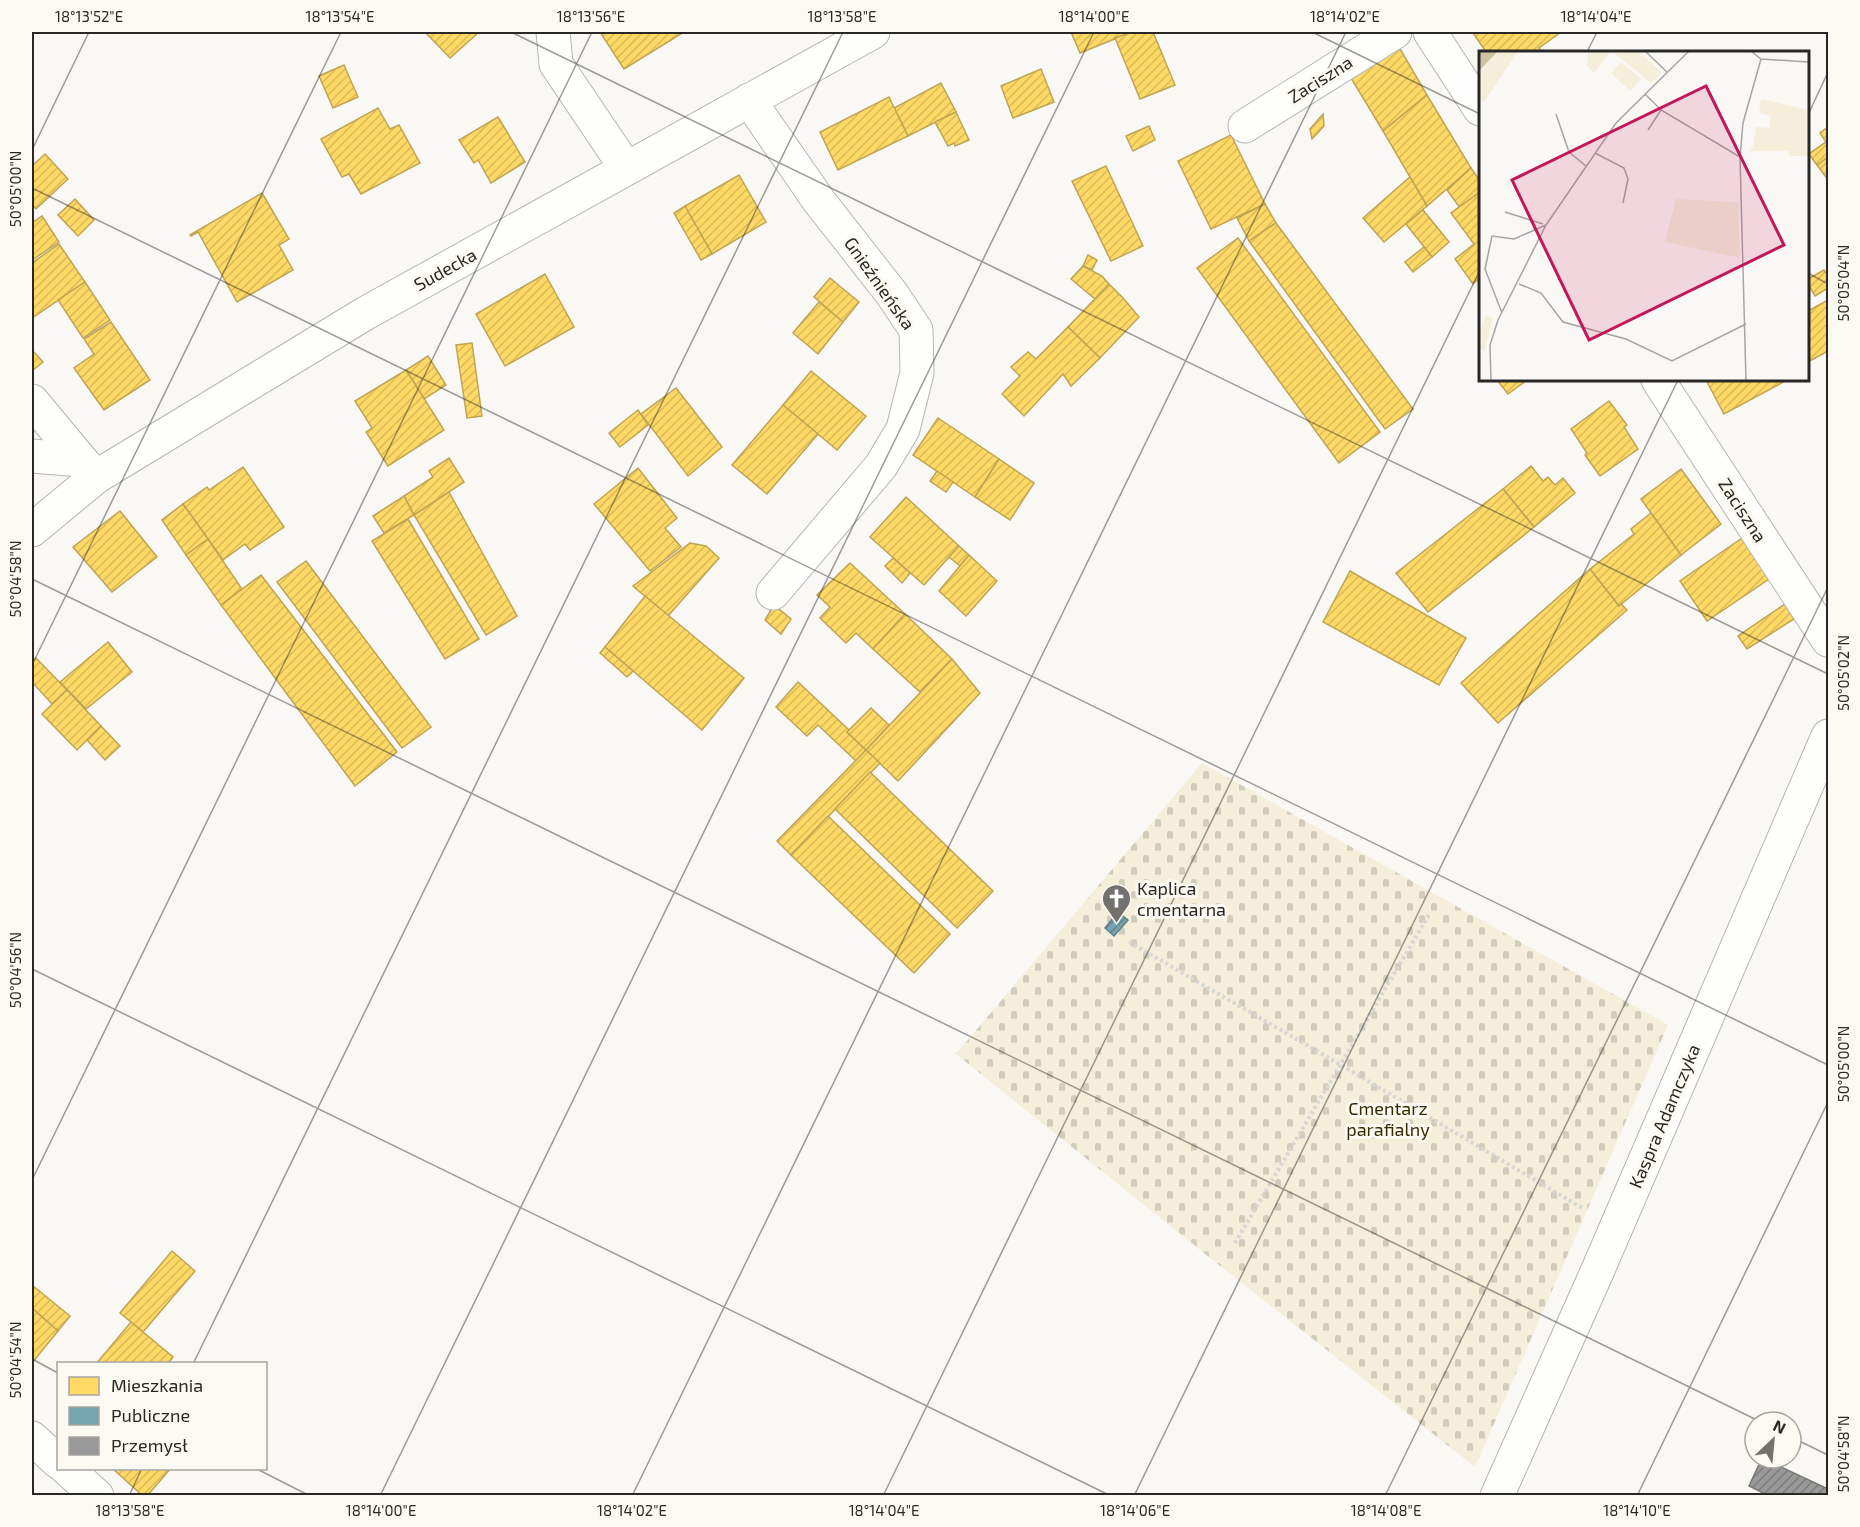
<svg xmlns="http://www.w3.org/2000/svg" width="1860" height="1527" font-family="'Exo 2',sans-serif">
	<defs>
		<pattern id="cemetery-stones" width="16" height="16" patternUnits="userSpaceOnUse" patternTransform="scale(1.5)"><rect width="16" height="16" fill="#f4eedb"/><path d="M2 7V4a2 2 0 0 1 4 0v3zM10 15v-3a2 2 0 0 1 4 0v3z" fill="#d1ccbc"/></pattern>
		<pattern id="homes-hatch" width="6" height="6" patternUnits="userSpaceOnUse" patternTransform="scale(1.5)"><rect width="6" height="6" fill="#ffd966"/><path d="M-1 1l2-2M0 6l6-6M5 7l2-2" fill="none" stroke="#dbba58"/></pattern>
		<pattern id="public-hatch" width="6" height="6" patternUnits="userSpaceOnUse" patternTransform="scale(1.5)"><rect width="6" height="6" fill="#76a5af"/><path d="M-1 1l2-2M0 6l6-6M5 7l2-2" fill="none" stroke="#61868e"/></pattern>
		<pattern id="industry-hatch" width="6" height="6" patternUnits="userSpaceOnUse" patternTransform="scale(1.5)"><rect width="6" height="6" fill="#999"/><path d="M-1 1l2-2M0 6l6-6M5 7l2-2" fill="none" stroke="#7d7d7d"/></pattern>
	</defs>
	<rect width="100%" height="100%" fill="#f9f8f4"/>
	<polygon fill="url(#cemetery-stones)" points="1202,763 1668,1025 1475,1467 1219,1265 956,1054"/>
	<g fill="url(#homes-hatch)" stroke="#bfa453" stroke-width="1.5">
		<polygon points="425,32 479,32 450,58"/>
		<polygon points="600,32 684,32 624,69"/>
		<polygon points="1071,32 1132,32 1080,53"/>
		<polygon points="1132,32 1153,32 1175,85 1140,99 1115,38"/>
		<polygon points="1475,32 1561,32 1539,48 1542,52 1486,52 1473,33"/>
		<polygon points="1399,47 1427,95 1383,131 1351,78"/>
		<polygon points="344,65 358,97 333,108 319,76"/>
		<polygon points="1041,69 1054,102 1013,118 1001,86"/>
		<polygon points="941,83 956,112 908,136 894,108"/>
		<polygon points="1427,95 1471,168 1427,206 1383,131"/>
		<polygon points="889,97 908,136 838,170 820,132"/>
		<polygon points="378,108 390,129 399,125 420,163 361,194 349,174 342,177 321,139"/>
		<polygon points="956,112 969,140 955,146 954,143 948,146 935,122"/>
		<polygon points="1323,114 1324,126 1312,139 1310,129"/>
		<polygon points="498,117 525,162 491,183 478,160 474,163 459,140"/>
		<polygon points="1149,126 1155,140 1133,151 1126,136"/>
		<polygon points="1828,127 1828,180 1809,154 1826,142 1820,133"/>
		<polygon points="1231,135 1265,204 1211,229 1178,161"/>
		<polygon points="1826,142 1828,145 1828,157 1817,165 1809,154"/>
		<polygon points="45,154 68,179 36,209 32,204 32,166"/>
		<polygon points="1106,166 1143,246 1111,261 1072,181"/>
		<polygon points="1471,168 1480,181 1480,192 1460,208 1447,190"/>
		<polygon points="739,175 766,222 712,254 685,206"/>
		<polygon points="1410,177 1427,206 1384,242 1363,218"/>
		<polygon points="1480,192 1480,278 1473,284 1455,259 1474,244 1451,213"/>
		<polygon points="262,193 289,239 279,245 293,270 237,302 198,232 191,236 190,235"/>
		<polygon points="75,199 94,220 78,236 58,215"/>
		<polygon points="1265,204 1276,223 1249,241 1237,218"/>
		<polygon points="685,206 712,254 701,260 674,213"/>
		<polygon points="1423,210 1449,242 1432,257 1406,224"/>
		<polygon points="42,216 59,242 32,260 32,223"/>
		<polygon points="1276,223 1413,409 1385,429 1249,241"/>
		<polygon points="1238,238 1380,432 1339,463 1197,268"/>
		<polygon points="59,244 85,282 32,318 32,263"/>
		<polygon points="1424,247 1432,257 1413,272 1405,262"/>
		<polygon points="1088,255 1097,260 1092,270 1083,266"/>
		<polygon points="1083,266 1102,276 1109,284 1095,299 1071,279"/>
		<polygon points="1824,270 1828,276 1828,288 1815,296 1808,284 1808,279"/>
		<polygon points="545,274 574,327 505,366 476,314"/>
		<polygon points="830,278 859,302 843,322 814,297"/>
		<polygon points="85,282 110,320 83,338 58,300"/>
		<polygon points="1109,284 1124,299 1139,317 1100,358 1068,327"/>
		<polygon points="1828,300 1828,351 1808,362 1808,311"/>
		<polygon points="819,302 843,322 818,354 793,333"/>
		<polygon points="111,322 150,380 104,410 74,368 94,354 84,339"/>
		<polygon points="1068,327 1100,358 1071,386 1063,374 1024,416 1002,394 1020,376 1011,367 1028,352 1036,359"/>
		<polygon points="472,343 482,416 467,418 456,345"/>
		<polygon points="32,350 43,362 32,371"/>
		<polygon points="428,356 446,385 424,399 406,370"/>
		<polygon points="406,370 444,430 388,466 366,432 372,428 355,401"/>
		<polygon points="811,371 866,416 837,450 783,405"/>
		<polygon points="1497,380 1527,380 1508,394"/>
		<polygon points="1706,380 1787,380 1724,414"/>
		<polygon points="676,388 722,447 688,476 641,414"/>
		<polygon points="1609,401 1627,425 1624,427 1638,449 1600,476 1585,455 1587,453 1571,429"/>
		<polygon points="783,405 818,434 767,494 732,465"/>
		<polygon points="638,410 648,425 620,447 609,433"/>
		<polygon points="938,418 999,459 975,497 913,455"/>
		<polygon points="449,458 464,482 414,515 404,496 433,477 429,471"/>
		<polygon points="999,459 1034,483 1010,520 975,497"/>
		<polygon points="1531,466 1543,481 1548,477 1555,485 1563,478 1575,493 1534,527 1503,489"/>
		<polygon points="243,467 284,527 250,550 245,544 223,560 183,504 207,487 209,490"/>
		<polygon points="638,468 677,518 665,528 681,547 650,571 594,504"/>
		<polygon points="1681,469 1721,524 1681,555 1641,499"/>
		<polygon points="937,471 953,482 946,492 930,481"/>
		<polygon points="1503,489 1534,527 1428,612 1396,573"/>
		<polygon points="449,492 517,616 486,635 414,515"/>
		<polygon points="404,496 414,515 384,533 373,516"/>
		<polygon points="906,497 959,546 924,585 870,537"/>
		<polygon points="183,504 208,539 186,555 162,520"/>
		<polygon points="120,511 157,557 112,592 73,547"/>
		<polygon points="1651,513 1681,555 1619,606 1590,569 1634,534 1631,529"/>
		<polygon points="408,519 479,639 445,659 372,541"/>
		<polygon points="1745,536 1772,577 1707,621 1680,581"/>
		<polygon points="208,539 242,589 221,605 186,555"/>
		<polygon points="690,543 706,546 719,558 668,616 633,586"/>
		<polygon points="959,546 969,555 960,566 949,557"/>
		<polygon points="969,555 997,581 966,616 939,591"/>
		<polygon points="893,558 910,573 902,583 885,566"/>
		<polygon points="306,561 431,727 402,748 277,582"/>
		<polygon points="850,563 905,614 873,649 856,633 846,643 820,618 830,607 817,595"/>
		<polygon points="1590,569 1619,606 1621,604 1627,610 1498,723 1461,683"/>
		<polygon points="1350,571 1466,638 1439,685 1323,622"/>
		<polygon points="261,575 397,752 355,786 221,605"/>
		<polygon points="645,596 744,678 702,730 605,647"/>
		<polygon points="1785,604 1794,619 1747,649 1738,636"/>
		<polygon points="774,605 791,619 781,634 765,620"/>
		<polygon points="905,614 952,659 920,692 873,649"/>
		<polygon points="108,642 132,672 86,709 60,682"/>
		<polygon points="605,647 633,671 627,677 600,653"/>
		<polygon points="36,658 67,690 52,704 32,682 32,662"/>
		<polygon points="952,659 980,693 898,781 866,750"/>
		<polygon points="798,682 849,730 847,732 866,750 856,761 818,725 807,736 776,707"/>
		<polygon points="67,690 101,726 77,750 42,714"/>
		<polygon points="871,708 889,725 866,750 847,732"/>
		<polygon points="101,726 120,746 105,760 87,740"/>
		<polygon points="866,750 880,763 791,855 777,841"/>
		<polygon points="870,772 993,891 957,928 835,809"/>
		<polygon points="828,816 950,934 914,973 791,855"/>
		<polygon points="172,1251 195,1271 143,1332 120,1313"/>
		<polygon points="32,1285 70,1316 58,1331 32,1308"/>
		<polygon points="32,1308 58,1331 32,1363"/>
		<polygon points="131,1322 173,1357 168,1364 96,1364"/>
		<polygon points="112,1468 171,1468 147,1496 143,1496"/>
	</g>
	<polygon fill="url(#public-hatch)" stroke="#5f8086" stroke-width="1.5" points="1118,912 1128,920 1114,936 1105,928"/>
	<polygon fill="url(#industry-hatch)" stroke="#777776" stroke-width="1.5" points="1762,1458 1828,1489 1828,1496 1769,1496 1749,1486"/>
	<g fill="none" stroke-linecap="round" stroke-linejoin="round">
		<defs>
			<g id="minor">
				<polyline points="553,32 556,64 626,168"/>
				<polyline points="1430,32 1480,109"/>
				<polyline points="749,100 819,201 892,294 916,330 917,373 903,429 881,466 773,593"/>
				<polyline points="1245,126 1395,32"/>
				<polyline points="1658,380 1828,640"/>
				<polyline points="32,401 81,460"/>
				<polyline points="32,456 81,460 89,469"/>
				<polyline points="32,530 96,477 366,313 873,32"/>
				<polyline points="32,1438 58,1462"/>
				<polyline points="66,1468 97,1496"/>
				<polyline points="1497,1496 1597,1272 1828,736"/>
			</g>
		</defs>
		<use href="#minor" stroke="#b5b5b2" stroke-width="35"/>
		<g stroke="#d7d7d6" stroke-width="4" stroke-dasharray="3 3" stroke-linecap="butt">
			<polyline points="1129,942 1341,1065 1584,1209"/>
			<polyline points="1235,1243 1430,913"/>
		</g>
		<use href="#minor" stroke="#fefefd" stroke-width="33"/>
	</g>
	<path fill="none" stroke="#292826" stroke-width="1.5" stroke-opacity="0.45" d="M 511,32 L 1828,674M 1312,32 L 1480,114M 1587,52 L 1597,32M 1808,115 L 1828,72M 32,150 L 89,32M 32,188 L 1828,1065M 1808,273 L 1828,284M 32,579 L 1761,1422M 32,665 L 341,32M 32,969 L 1111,1496M 32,1180 L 592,32M 32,1359 L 58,1373M 193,1364 L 843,32M 1791,1437 L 1828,1455M 255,1468 L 310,1496M 129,1496 L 142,1468M 380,1496 L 1094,32M 632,1496 L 1346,32M 883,1496 L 1480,270M 1134,1496 L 1678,380M 1385,1496 L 1828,587M 1637,1496 L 1828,1102"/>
	<defs>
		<symbol id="church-pin" viewBox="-11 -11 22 30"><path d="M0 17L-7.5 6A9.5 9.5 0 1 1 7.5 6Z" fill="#72716e" stroke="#fbf9f2"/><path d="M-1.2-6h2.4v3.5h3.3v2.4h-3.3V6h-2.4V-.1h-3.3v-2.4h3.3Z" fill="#fff"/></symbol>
	</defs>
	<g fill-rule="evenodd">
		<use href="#church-pin" x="1100" y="882" width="33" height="45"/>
	</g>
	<g text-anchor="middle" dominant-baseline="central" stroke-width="6" stroke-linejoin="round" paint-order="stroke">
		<g font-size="18" fill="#292826" stroke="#fbf9f2">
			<text transform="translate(1320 79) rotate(-32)">Zaciszna</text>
			<text transform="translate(445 269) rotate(-29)">Sudecka</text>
			<text transform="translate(880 283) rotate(55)">Gnieźnieńska</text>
			<text transform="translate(1743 510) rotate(57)">Zaciszna</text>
			<text transform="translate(1664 1116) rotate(-67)">Kaspra Adamczyka</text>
		</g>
		<g font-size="18" fill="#292826" stroke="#fbf9f2" text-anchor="start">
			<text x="1137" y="888">Kaplica<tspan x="1137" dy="21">cmentarna</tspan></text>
		</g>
		<g font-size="18" fill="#372b03" stroke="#fbf9f2">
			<text x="1388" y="1108">Cmentarz<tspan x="1388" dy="21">parafialny</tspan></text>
		</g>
	</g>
	<g transform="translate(1479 51)">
		<rect width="330" height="330" fill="#f9f8f4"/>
		<path d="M 109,0 L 132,0 L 115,22 L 108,15 ZM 133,0 L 159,0 L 183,21 L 172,32 ZM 142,11 L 162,28 L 151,40 L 132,22 ZM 282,48 L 330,59 L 330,105 L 310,105 L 309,100 L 270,100 L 274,96 L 277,76 L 290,77 L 292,65 L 280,62 Z" fill="#f4eedb"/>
		<path d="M 19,0 L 39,0 L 5,51 L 0,49 L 0,20 Z" fill="#f4eedb"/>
		<path d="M 197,148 L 259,151 L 261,207 L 186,191 Z" fill="#f4eedb"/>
		<path d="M 7,264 L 14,268 L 5,301 L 0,296 L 0,281 Z" fill="#f4eedb"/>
		<path d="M 0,0 L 19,0 L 0,20 Z" fill="#cec2a1"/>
		<path fill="none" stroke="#a6a5a2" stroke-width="1.5" d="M 166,0 L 188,21M 272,0 L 282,8 L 330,11M 166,43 L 182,59 L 261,106M 77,63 L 90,101 L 107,115M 169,79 L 182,59M 116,102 L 145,117 L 149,128 L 144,152M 26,161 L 64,173M 40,233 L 62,242 L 84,271 L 147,288 L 193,310 L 267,273M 23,262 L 6,218 L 13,185 L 35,188 L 67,174M 12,330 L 11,294 L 19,269 L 67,174 L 137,72 L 210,0M 267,330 L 261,106 L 264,72 L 282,8"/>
		<path fill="#c2185b" fill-opacity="0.15" stroke="#c2185b" stroke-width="3" d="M 227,35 L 305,194 L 110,289 L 33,129 Z"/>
		<rect width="330" height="330" fill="none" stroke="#292826" stroke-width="3"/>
	</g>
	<rect width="1860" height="1527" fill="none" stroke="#fbf9f2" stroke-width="66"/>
	<rect x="57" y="1362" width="210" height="108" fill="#fbf9f2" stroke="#a7a5a0" stroke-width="1.5"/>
	<rect x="69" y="1377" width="30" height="18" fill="#ffd966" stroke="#a7a5a0" stroke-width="1.5"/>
	<text x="111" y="1392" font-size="18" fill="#292826">Mieszkania</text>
	<rect x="69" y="1407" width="30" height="18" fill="#76a5af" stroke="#a7a5a0" stroke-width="1.5"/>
	<text x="111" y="1422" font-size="18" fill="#292826">Publiczne</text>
	<rect x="69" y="1437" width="30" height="18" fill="#999999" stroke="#a7a5a0" stroke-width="1.5"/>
	<text x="111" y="1452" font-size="18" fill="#292826">Przemysł</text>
	<g transform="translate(1773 1440) rotate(26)"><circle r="28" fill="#fbf9f2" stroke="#a7a5a0" stroke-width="1.5"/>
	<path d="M0-4.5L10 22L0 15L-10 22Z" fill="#72716e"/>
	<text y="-9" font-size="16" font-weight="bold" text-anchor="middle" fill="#292826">N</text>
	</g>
	<rect x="33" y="33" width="1794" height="1461" fill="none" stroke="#292826" stroke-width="2"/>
	<g font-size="15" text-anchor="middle" fill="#292826">
		<text x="89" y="22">18°13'52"E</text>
		<text x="340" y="22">18°13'54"E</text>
		<text x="591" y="22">18°13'56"E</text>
		<text x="842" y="22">18°13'58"E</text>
		<text x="1094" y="22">18°14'00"E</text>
		<text x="1345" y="22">18°14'02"E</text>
		<text x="1596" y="22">18°14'04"E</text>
		<text transform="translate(16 189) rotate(-90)" y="5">50°05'00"N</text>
		<text transform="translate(1844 283) rotate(-90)" y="5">50°05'04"N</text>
		<text transform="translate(16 579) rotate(-90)" y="5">50°04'58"N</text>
		<text transform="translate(1844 673) rotate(-90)" y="5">50°05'02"N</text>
		<text transform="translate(16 970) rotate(-90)" y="5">50°04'56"N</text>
		<text transform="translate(1844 1064) rotate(-90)" y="5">50°05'00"N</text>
		<text transform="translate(16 1360) rotate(-90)" y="5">50°04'54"N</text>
		<text transform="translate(1844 1454) rotate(-90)" y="5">50°04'58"N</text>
		<text x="130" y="1516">18°13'58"E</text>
		<text x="381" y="1516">18°14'00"E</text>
		<text x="632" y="1516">18°14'02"E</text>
		<text x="884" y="1516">18°14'04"E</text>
		<text x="1135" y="1516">18°14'06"E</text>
		<text x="1386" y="1516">18°14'08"E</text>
		<text x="1637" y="1516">18°14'10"E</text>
	</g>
</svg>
